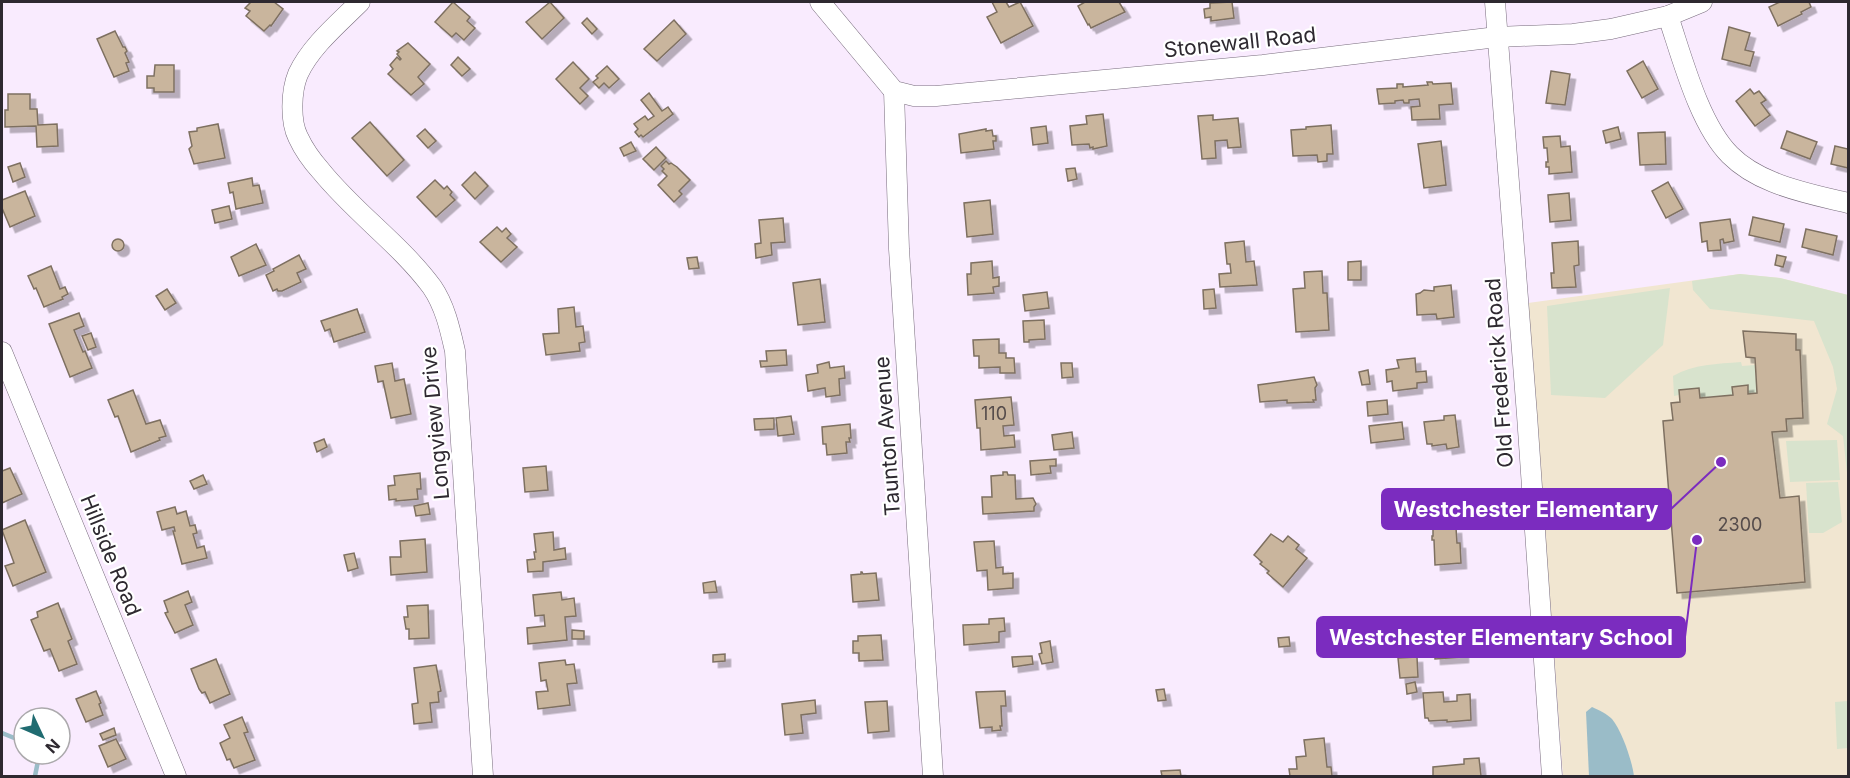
<svg xmlns="http://www.w3.org/2000/svg" width="1850" height="778" font-family="Inter,sans-serif">
	<defs>
		<filter id="shadow"><feDropShadow dx="5.5" dy="5.5" stdDeviation="0" flood-color="#0004"/></filter>
	</defs>
	<rect width="100%" height="100%" fill="#f9ebfe"/>
	<polygon fill="#f1e6d1" points="1740,274 1780,278 1848,295 1848,776 1563,776 1528,303"/>
	<g fill="#d8e3cd">
		<polygon points="1740,274 1780,278 1848,295 1848,482 1843,436 1827,424 1837,389 1833,367 1814,321 1710,309 1693,290 1692,281"/>
		<polygon points="1670,288 1663,345 1605,398 1551,395 1547,306"/>
		<path d="M 1741,362 L 1742,366 L 1755,365 L 1757,393 L 1748,394 L 1747,385 L 1732,387 L 1733,395 L 1700,398 L 1699,388 L 1679,390 L 1679,395 L 1674,396 L 1673,376 C 1694,364 1717,364 1741,362 Z"/>
		<polygon points="1837,440 1840,480 1790,482 1786,441"/>
		<polygon points="1838,482 1842,522 1823,533 1809,533 1806,483"/>
		<polygon points="1848,701 1848,748 1837,749 1835,702"/>
	</g>
	<path fill="#9abcc8" d="M 1592,707 C 1599,710 1607,714 1612,719 C 1622,731 1632,761 1634,776 L 1589,776 L 1586,712 Z"/>
	<g fill="none" stroke-linecap="round" stroke-linejoin="round">
		<g stroke="#9abcc8" stroke-width="4.5">
			<polyline points="2,733 24,742"/>
			<polyline points="35,776 38,761 37,754"/>
		</g>
	</g>
	<g fill="#c9b59d" stroke="#7e7061" stroke-width="1.5" filter="url(#shadow)">
		<polygon points="251,2 274,2 283,9 271,26 270,25 264,31 246,16 250,11 245,8"/>
		<polygon points="453,2 470,17 467,21 475,28 464,40 456,33 452,37 435,22"/>
		<polygon points="550,2 564,18 542,39 526,22"/>
		<polygon points="992,2 1006,2 1009,7 1020,2 1033,26 1001,43 987,17 997,12"/>
		<polygon points="1085,2 1119,2 1125,12 1091,28 1089,24 1088,25 1078,6"/>
		<polygon points="1232,2 1234,18 1211,21 1211,17 1205,18 1204,9 1210,8 1210,3"/>
		<polygon points="1780,2 1810,2 1809,2 1811,7 1801,12 1802,14 1778,26 1769,7"/>
		<polygon points="587,18 597,29 592,34 582,23"/>
		<polygon points="674,20 686,34 657,61 644,49"/>
		<polygon points="1729,27 1750,33 1745,50 1754,52 1750,66 1722,59"/>
		<polygon points="115,31 123,47 125,47 127,51 125,53 129,62 126,63 129,71 114,77 97,39"/>
		<polygon points="408,43 430,64 418,77 424,84 411,95 388,74 393,69 390,65 397,57 400,60 401,59 397,54 399,52 397,51"/>
		<polygon points="458,57 470,69 462,76 451,65"/>
		<polygon points="1643,61 1658,89 1642,98 1627,71"/>
		<polygon points="573,62 589,79 580,88 588,96 580,104 556,79"/>
		<polygon points="155,65 174,65 174,92 154,92 154,88 147,88 147,76 154,76"/>
		<polygon points="607,66 619,79 609,88 604,83 599,88 593,82 598,78 596,76"/>
		<polygon points="1551,71 1570,74 1565,105 1546,103"/>
		<polygon points="1427,82 1432,82 1433,84 1451,83 1453,104 1439,105 1440,119 1412,120 1411,107 1420,106 1419,99 1409,100 1409,103 1404,103 1403,100 1395,101 1395,103 1379,104 1377,89 1397,88 1397,84 1403,84 1403,87 1428,85"/>
		<polygon points="1750,89 1754,94 1759,91 1766,100 1761,103 1770,115 1755,126 1736,101"/>
		<polygon points="649,93 662,111 668,107 673,114 643,137 641,135 639,137 635,132 638,129 634,124 645,116 648,120 654,116 641,100"/>
		<polygon points="8,94 30,94 30,109 37,109 38,125 57,124 58,146 37,147 36,126 5,127 5,110 8,110"/>
		<polygon points="1103,114 1107,146 1093,149 1093,147 1090,148 1089,144 1072,145 1070,126 1087,124 1086,116"/>
		<polygon points="1213,115 1213,120 1238,118 1241,147 1228,148 1227,140 1215,141 1216,158 1202,159 1198,116"/>
		<polygon points="370,122 404,160 387,176 352,138"/>
		<polygon points="218,124 225,158 194,164 189,149 192,146 189,132 197,131 197,128"/>
		<polygon points="1331,125 1333,154 1327,154 1327,161 1318,162 1317,155 1293,156 1291,130 1306,129 1306,127"/>
		<polygon points="1046,126 1048,143 1033,145 1031,128"/>
		<polygon points="1618,127 1621,139 1606,143 1603,131"/>
		<polygon points="425,129 436,141 428,148 417,136"/>
		<polygon points="986,129 986,131 992,130 993,136 996,136 996,141 993,141 994,149 961,153 959,134"/>
		<polygon points="1787,131 1817,142 1810,159 1781,148"/>
		<polygon points="1665,132 1666,164 1640,165 1638,133"/>
		<polygon points="1560,136 1561,147 1570,146 1572,172 1549,174 1549,167 1546,167 1546,162 1548,162 1547,148 1544,148 1543,137"/>
		<polygon points="1441,141 1446,185 1424,188 1418,144"/>
		<polygon points="631,142 636,151 624,156 620,148"/>
		<polygon points="1835,146 1848,149 1848,168 1831,164"/>
		<polygon points="656,147 666,158 654,170 643,159"/>
		<polygon points="666,161 669,164 671,163 677,167 690,180 679,191 682,194 674,202 658,185 667,176 662,171 664,169 661,166"/>
		<polygon points="20,163 25,177 13,182 8,167"/>
		<polygon points="1075,168 1077,179 1068,181 1066,169"/>
		<polygon points="475,172 488,186 475,199 462,185"/>
		<polygon points="252,178 253,186 259,185 263,203 236,209 233,192 230,193 228,183"/>
		<polygon points="435,180 444,189 447,186 452,192 450,195 455,200 436,217 417,197"/>
		<polygon points="1668,182 1683,209 1666,218 1652,191"/>
		<polygon points="25,191 35,216 10,227 2,208 2,200"/>
		<polygon points="1569,193 1571,220 1550,222 1548,195"/>
		<polygon points="990,200 993,234 967,237 964,203"/>
		<polygon points="229,206 232,219 215,223 212,210"/>
		<polygon points="1753,217 1784,224 1780,242 1749,235"/>
		<polygon points="783,218 785,242 771,243 772,255 756,258 755,244 761,243 759,220"/>
		<polygon points="1730,219 1734,241 1724,243 1723,239 1720,240 1721,250 1708,251 1707,241 1702,242 1700,223"/>
		<polygon points="497,227 502,232 506,228 511,234 507,238 517,247 501,262 480,242"/>
		<polygon points="1806,229 1837,236 1833,255 1802,247"/>
		<circle cx="118" cy="245" r="6"/>
		<polygon points="1244,241 1246,262 1254,261 1257,285 1220,287 1219,274 1231,273 1230,264 1227,264 1225,243"/>
		<polygon points="1578,241 1579,265 1574,266 1576,287 1552,288 1551,273 1554,273 1552,243"/>
		<polygon points="256,244 266,265 239,276 231,257"/>
		<polygon points="299,255 306,269 297,273 301,282 282,291 278,291 277,289 273,291 266,275 274,271 273,269"/>
		<polygon points="1777,255 1786,257 1783,267 1775,265"/>
		<polygon points="697,257 699,268 689,269 687,258"/>
		<polygon points="992,261 993,278 999,277 999,286 993,287 994,293 968,295 967,274 971,274 971,263"/>
		<polygon points="1361,261 1361,280 1348,280 1348,262"/>
		<polygon points="51,266 60,289 65,287 68,294 62,297 63,299 44,307 36,288 34,289 28,276"/>
		<polygon points="1322,271 1323,293 1327,293 1329,330 1296,332 1293,289 1305,288 1304,272"/>
		<polygon points="820,279 825,322 798,325 793,283"/>
		<polygon points="1451,285 1454,317 1437,319 1436,314 1417,315 1416,294 1420,293 1424,290 1434,291 1434,287"/>
		<polygon points="167,289 176,303 165,310 156,296"/>
		<polygon points="1214,289 1216,308 1204,309 1203,290"/>
		<polygon points="1047,292 1049,308 1025,311 1023,295"/>
		<polygon points="574,307 576,327 583,326 585,342 579,343 580,351 546,355 543,334 559,333 558,309"/>
		<polygon points="357,309 365,332 334,342 330,329 325,331 321,321"/>
		<polygon points="79,313 84,326 74,330 83,352 85,351 92,368 70,377 49,324"/>
		<polygon points="1044,320 1045,339 1029,340 1029,342 1024,342 1023,321"/>
		<polygon points="1743,331 1796,334 1796,350 1800,350 1803,418 1786,419 1787,431 1772,432 1780,498 1799,496 1805,582 1677,593 1663,421 1673,420 1671,403 1680,402 1679,390 1699,388 1700,398 1733,395 1732,387 1748,385 1748,394 1757,393 1755,358 1746,357"/>
		<polygon points="91,333 96,347 88,350 82,336"/>
		<polygon points="999,339 999,353 1006,353 1006,358 1014,358 1015,373 1000,373 1000,367 979,368 979,356 974,356 973,340"/>
		<polygon points="786,350 787,365 761,367 760,361 767,361 766,351"/>
		<polygon points="1415,358 1416,372 1426,371 1427,382 1417,383 1417,388 1393,391 1392,381 1387,382 1386,370 1399,368 1397,360"/>
		<polygon points="829,362 830,368 844,366 845,378 839,379 840,395 826,397 825,388 808,391 806,375 818,373 817,365"/>
		<polygon points="392,363 395,381 404,379 411,414 391,418 383,381 378,382 375,366"/>
		<polygon points="1061,363 1072,363 1073,377 1062,378"/>
		<polygon points="1368,370 1370,384 1362,385 1359,372"/>
		<polygon points="1314,377 1317,385 1315,388 1316,400 1313,400 1314,402 1287,403 1287,400 1260,402 1258,385"/>
		<polygon points="133,390 146,424 160,420 166,436 159,438 160,440 131,452 118,416 115,417 108,400"/>
		<polygon points="1011,397 1014,425 1003,426 1004,436 1014,435 1015,447 981,450 980,428 977,428 975,400"/>
		<polygon points="1387,400 1388,414 1368,416 1367,402"/>
		<polygon points="1455,415 1459,447 1447,449 1446,444 1432,446 1432,444 1427,444 1424,422 1444,420 1444,416"/>
		<polygon points="791,416 794,434 778,436 776,418"/>
		<polygon points="774,418 774,429 755,430 754,419"/>
		<polygon points="1402,422 1404,439 1371,443 1369,426"/>
		<polygon points="850,424 851,438 849,438 850,442 846,442 847,453 827,455 826,444 823,444 822,427"/>
		<polygon points="1072,432 1074,448 1054,450 1052,435"/>
		<polygon points="324,439 327,447 317,452 314,443"/>
		<polygon points="1056,459 1056,466 1050,466 1051,473 1031,475 1030,461"/>
		<polygon points="546,466 548,490 525,492 523,468"/>
		<polygon points="10,468 22,494 2,503 2,471"/>
		<polygon points="1003,472 1007,472 1008,475 1015,475 1016,499 1033,498 1036,504 1034,507 1034,511 983,514 982,497 992,497 991,476 1003,475"/>
		<polygon points="420,473 421,489 417,489 418,499 396,501 396,499 389,500 388,486 395,485 394,476"/>
		<polygon points="203,475 207,484 194,489 190,481"/>
		<polygon points="428,503 430,514 416,516 414,506"/>
		<polygon points="175,507 177,514 186,511 190,526 195,525 197,533 193,534 197,548 204,546 207,558 182,564 173,531 175,531 174,527 162,530 157,512"/>
		<polygon points="25,520 46,572 13,586 5,566 14,563 2,530"/>
		<polygon points="1456,528 1457,543 1460,543 1461,563 1435,565 1434,540 1432,540 1432,536 1433,536 1433,529"/>
		<polygon points="553,532 554,550 565,548 566,559 543,562 543,571 528,572 527,560 535,559 534,552 536,552 534,534"/>
		<polygon points="1271,534 1283,542 1288,536 1299,545 1296,549 1307,558 1283,587 1267,573 1269,571 1260,564 1262,562 1254,555"/>
		<polygon points="425,539 427,572 391,575 390,557 401,557 400,541"/>
		<polygon points="994,541 996,568 1003,567 1003,574 1013,573 1013,588 988,590 987,570 977,571 974,542"/>
		<polygon points="354,553 358,568 348,571 344,555"/>
		<polygon points="861,572 862,572 863,574 876,573 879,600 853,602 851,575 861,574"/>
		<polygon points="715,581 717,592 704,593 703,583"/>
		<polygon points="188,591 192,602 185,605 193,625 175,633 165,613 168,612 164,601"/>
		<polygon points="561,592 562,600 574,598 576,616 565,617 567,640 528,644 527,628 545,626 544,615 535,616 533,595"/>
		<polygon points="58,603 72,639 68,641 77,664 59,671 50,649 44,651 31,620 38,617 37,612"/>
		<polygon points="428,605 429,638 409,639 409,629 406,629 404,617 408,617 407,606"/>
		<polygon points="1004,618 1005,631 999,632 999,642 964,645 963,625 989,624 989,619"/>
		<polygon points="572,630 584,631 584,639 572,639"/>
		<polygon points="1464,633 1465,647 1463,647 1463,657 1435,659 1434,634"/>
		<polygon points="881,635 883,660 859,661 859,653 853,653 853,641 858,641 858,636"/>
		<polygon points="1289,637 1290,646 1279,647 1278,638"/>
		<polygon points="1050,641 1053,662 1042,664 1039,654 1042,653 1040,643"/>
		<polygon points="725,654 725,661 713,662 713,655"/>
		<polygon points="1032,656 1033,664 1013,667 1012,657"/>
		<polygon points="1417,657 1418,677 1400,678 1398,658"/>
		<polygon points="216,659 230,694 210,703 205,692 202,693 199,689 191,669"/>
		<polygon points="565,660 566,665 574,664 577,683 567,684 570,705 538,709 536,692 548,691 546,680 541,681 539,663"/>
		<polygon points="436,665 441,691 438,692 439,702 430,703 432,722 414,724 412,704 418,703 414,668"/>
		<polygon points="1415,682 1417,692 1407,694 1406,684"/>
		<polygon points="1164,689 1166,700 1158,701 1156,690"/>
		<polygon points="96,691 101,703 99,704 103,715 86,722 76,699"/>
		<polygon points="1005,691 1006,706 1001,706 1002,726 1000,726 1001,730 992,731 992,727 980,728 976,692"/>
		<polygon points="1443,692 1444,702 1457,701 1457,695 1470,694 1471,720 1447,722 1447,720 1429,721 1428,718 1425,718 1423,693"/>
		<polygon points="815,700 816,713 801,715 803,733 785,735 782,704"/>
		<polygon points="887,701 889,731 868,733 865,702"/>
		<polygon points="242,717 248,732 244,733 255,760 234,768 230,759 227,760 220,743 230,738 224,725"/>
		<polygon points="114,728 116,735 103,740 100,734"/>
		<polygon points="1324,738 1327,767 1331,767 1332,776 1290,776 1289,769 1297,769 1296,757 1306,756 1304,740"/>
		<polygon points="116,739 126,759 108,767 99,746"/>
		<polygon points="1479,758 1481,776 1433,776 1433,767 1464,764 1464,759"/>
		<polygon points="1180,770 1181,776 1162,776 1161,771"/>
	</g>
	<g fill="none" stroke-linecap="round" stroke-linejoin="round">
		<defs>
			<g id="minor">
				<path d="M 360,2 C 339,23 311,46 298,74 C 291,91 290,121 298,137 C 304,150 312,161 321,171 C 355,213 400,244 432,287 C 445,306 450,329 455,351 L 483,776"/>
				<polyline points="820,2 894,91 914,96 936,96 1263,65 1497,37 1573,34 1611,29 1668,16 1702,2"/>
				<polyline points="1495,2 1527,415 1552,776"/>
				<path d="M 1668,16 C 1682,57 1699,124 1730,155 C 1741,166 1758,176 1773,182 C 1797,192 1823,197 1848,203"/>
				<polyline points="894,91 899,249 933,776"/>
				<polyline points="2,352 176,776"/>
			</g>
		</defs>
		<use href="#minor" stroke="#786c7d" stroke-width="21"/>
		<use href="#minor" stroke="#fff" stroke-width="20"/>
	</g>
	<g text-anchor="middle" dominant-baseline="central" stroke-width="4.5" stroke-linejoin="round" paint-order="stroke">
		<g font-size="18" fill="#554c4b">
			<text x="994" y="413">110</text>
			<text x="1740" y="524">2300</text>
		</g>
		<g font-size="21" fill="#2e2930" stroke="#fff">
			<text transform="translate(1240 42) rotate(-6)">Stonewall Road</text>
			<text transform="translate(1499 373) rotate(-94)">Old Frederick Road</text>
			<text transform="translate(435 423) rotate(-95)">Longview Drive</text>
			<text transform="translate(887 436) rotate(-94)">Taunton Avenue</text>
			<text transform="translate(111 555) rotate(68)">Hillside Road</text>
		</g>
	</g>
	<path fill="none" stroke="#7b2cbf" stroke-width="2" d="M1721 462L1671 509M1697 540L1685 637"/>
	<g fill="#7b2cbf" stroke="#fff" stroke-width="2">
		<circle cx="1721" cy="462" r="6"/>
		<circle cx="1697" cy="540" r="6"/>
	</g>
	<g fill="#7b2cbf" stroke="#7b2cbf" stroke-width="2">
		<rect x="1382" y="489" width="289" height="40" rx="6"/>
		<rect x="1317" y="617" width="368" height="40" rx="6"/>
	</g>
	<g font-size="22" text-anchor="middle" font-weight="bold" fill="#fff">
		<text x="1526" y="517">Westchester Elementary</text>
		<text x="1501" y="645">Westchester Elementary School</text>
	</g>
	<rect width="1850" height="778" fill="none" stroke="#2e2930" stroke-width="6"/>
	<g transform="translate(42 736) rotate(134)"><circle r="28" fill="#ffffff" stroke="#aba9ac" stroke-width="1.5"/>
	<path d="M0-4.5L10 22L0 15L-10 22Z" fill="#206c71"/>
	<text y="-9" font-size="16" font-weight="bold" text-anchor="middle" fill="#2e2930">N</text>
	</g>
</svg>
